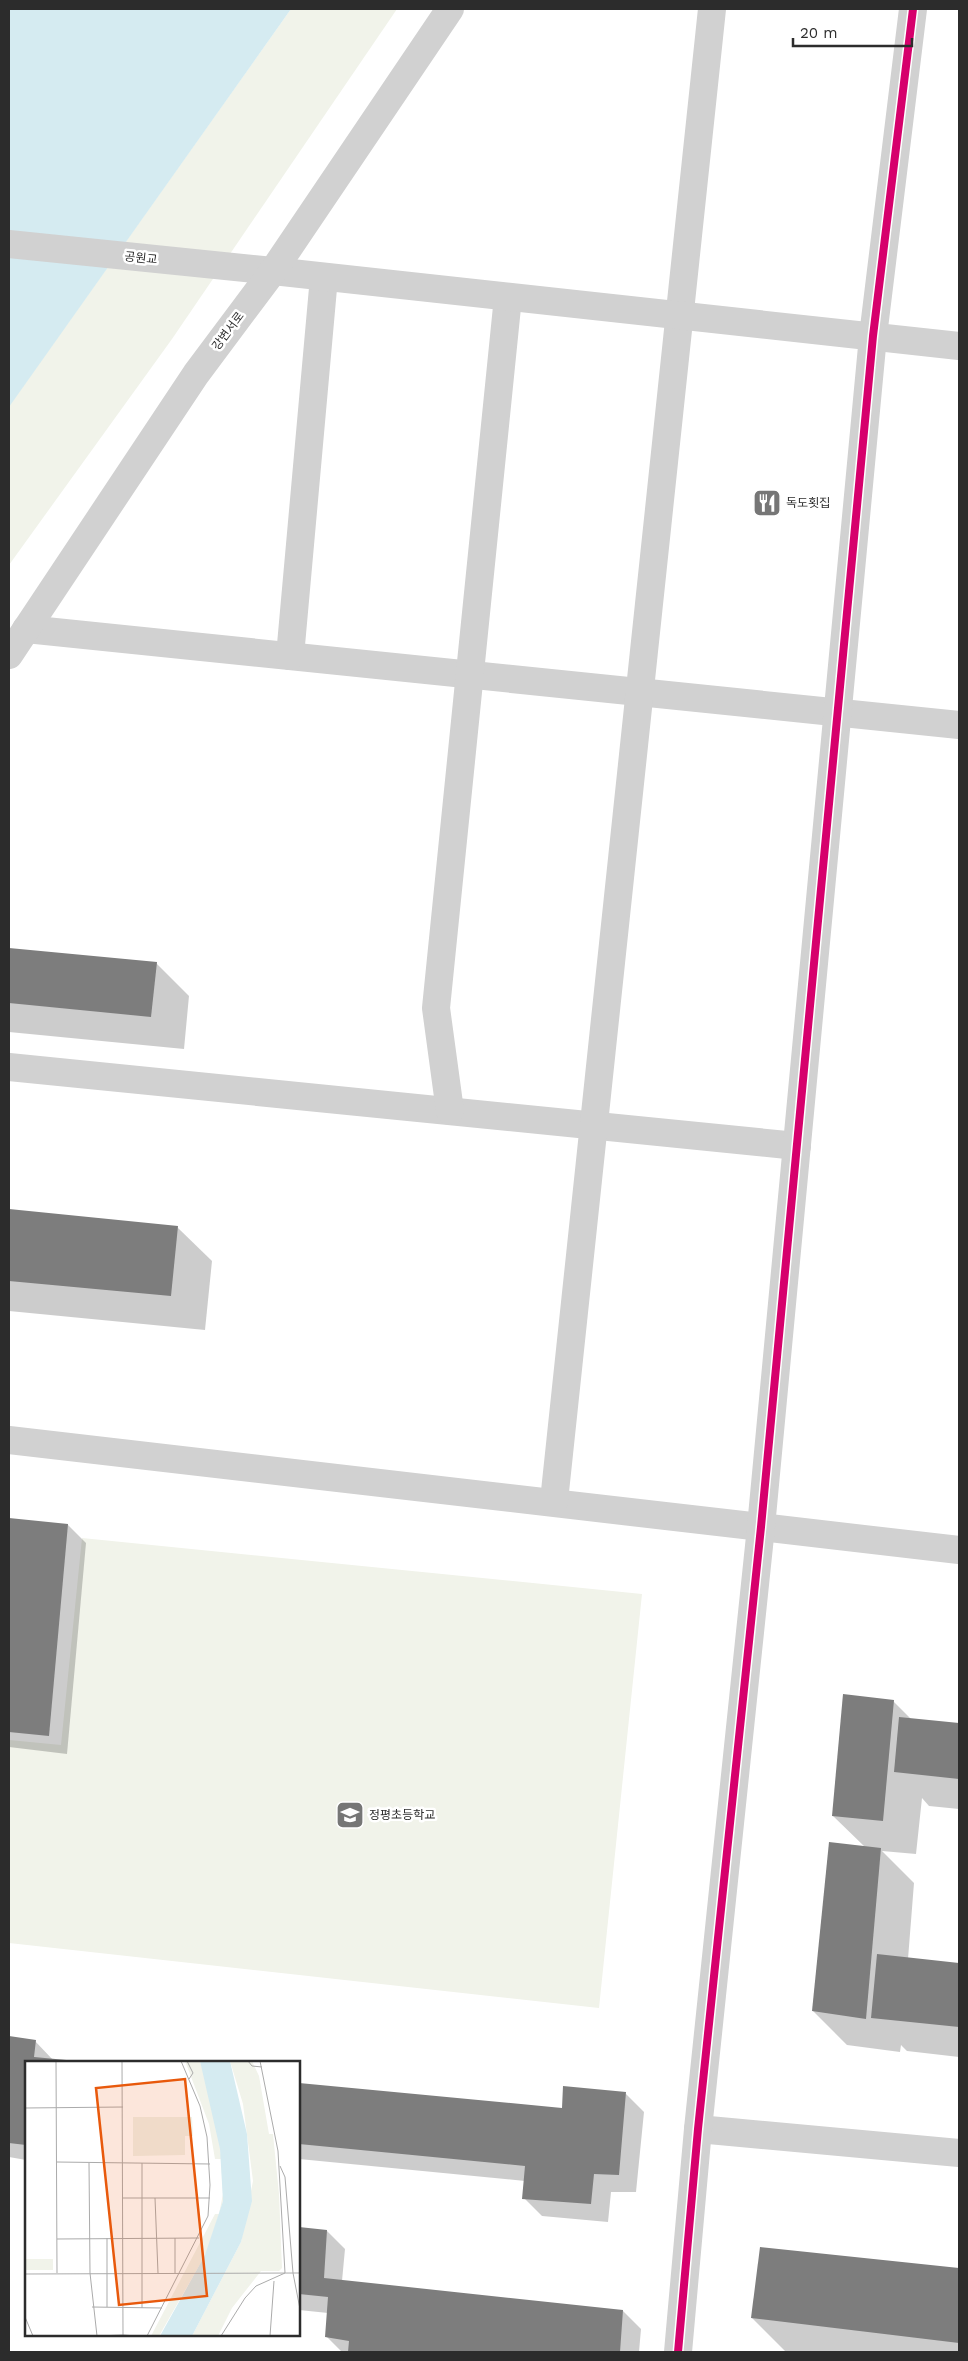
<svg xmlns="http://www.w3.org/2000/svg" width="968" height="2361" font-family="'Work Sans','Noto Sans KR',sans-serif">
	<rect width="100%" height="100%" fill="#fff"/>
	<g fill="#f1f3ea">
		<polygon points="291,9 397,9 172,339 9,565 9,406"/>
		<polygon points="82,1538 642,1594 599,2008 9,1943 9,1740 61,1745"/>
	</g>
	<polygon fill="#d5ebf1" points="9,9 291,9 9,407"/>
	<g fill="#0003">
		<polygon points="9,949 156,963 189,996 184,1049 9,1032"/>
		<polygon points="9,1210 177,1227 212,1261 205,1330 9,1311"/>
		<polygon points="9,1520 68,1525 86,1543 67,1754 9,1747"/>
		<polygon points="893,1701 911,1719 959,1725 959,1809 929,1806 922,1798 916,1854 882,1851 914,1883 908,1959 959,1964 959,2057 907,2051 901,2045 900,2052 847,2045 813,2011 865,1847 833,1816"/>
		<polygon points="9,2038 35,2041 53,2060 77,2062 26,2062 26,2160 9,2157"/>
		<polygon points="299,2084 563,2110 626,2094 644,2112 636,2192 611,2192 608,2222 542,2216 524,2198 525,2181 299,2159"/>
		<polygon points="299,2228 327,2231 345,2249 342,2281 623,2311 641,2329 639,2352 342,2352 327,2337 328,2313 299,2310"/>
		<polygon points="761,2248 959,2269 959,2352 786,2352 752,2318"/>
	</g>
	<g fill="#7d7d7d">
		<polygon points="9,948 157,962 151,1017 9,1003"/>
		<polygon points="9,1209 178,1226 171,1296 9,1281"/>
		<polygon points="9,1518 68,1524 49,1736 9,1732"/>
		<polygon points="843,1694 894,1700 883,1821 832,1816"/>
		<polygon points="899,1717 959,1723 959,1779 894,1772"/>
		<polygon points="829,1842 881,1848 866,2019 812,2011"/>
		<polygon points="877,1954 959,1963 959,2027 871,2018"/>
		<polygon points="9,2036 36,2040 34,2057 77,2061 26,2062 26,2145 9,2143"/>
		<polygon points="299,2083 562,2108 563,2086 626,2092 619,2175 594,2174 591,2204 522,2199 525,2166 299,2144"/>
		<polygon points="299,2227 327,2230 324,2278 623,2310 620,2352 348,2352 349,2341 325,2337 328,2297 299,2294"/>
		<polygon points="760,2247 959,2268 959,2343 751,2318"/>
	</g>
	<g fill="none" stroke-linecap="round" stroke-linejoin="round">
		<g stroke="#d1d1d1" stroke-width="28">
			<polyline points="9,244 273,271"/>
			<polyline points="26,629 959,725"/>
			<polyline points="290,656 324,277"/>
			<polyline points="9,1067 797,1146"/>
			<polyline points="450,1111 436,1008 508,297"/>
			<polyline points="9,1440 959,1550"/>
			<polyline points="554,1501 712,9"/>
			<polyline points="698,2129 959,2153"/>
			<polyline points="678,2352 698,2129 761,1527 873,336 913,9"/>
		</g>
		<g stroke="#d1d1d1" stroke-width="28">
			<polyline points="273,271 959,346"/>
			<polyline points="9,655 196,374 273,271 450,9"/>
		</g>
		<defs>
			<polyline id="cycleway" points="678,2352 698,2129 761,1527 873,336 913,9"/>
		</defs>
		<use href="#cycleway" stroke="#fff" stroke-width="11"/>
		<use href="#cycleway" stroke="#d6006c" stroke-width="8"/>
	</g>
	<defs>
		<symbol id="restaurant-square" viewBox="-11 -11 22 22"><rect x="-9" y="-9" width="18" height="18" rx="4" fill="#767676" stroke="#fff"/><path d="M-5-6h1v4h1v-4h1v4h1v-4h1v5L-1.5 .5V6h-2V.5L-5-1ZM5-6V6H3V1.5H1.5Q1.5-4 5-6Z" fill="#fff"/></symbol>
		<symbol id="school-square" viewBox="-11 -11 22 22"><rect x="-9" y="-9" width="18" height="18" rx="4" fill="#767676" stroke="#fff"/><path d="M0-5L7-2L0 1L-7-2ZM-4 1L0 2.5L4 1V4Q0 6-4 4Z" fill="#fff"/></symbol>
	</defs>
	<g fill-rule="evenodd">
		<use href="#restaurant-square" x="751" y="487" width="32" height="32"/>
		<use href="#school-square" x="334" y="1799" width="32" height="32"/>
	</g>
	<g text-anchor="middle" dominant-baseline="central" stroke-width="5" stroke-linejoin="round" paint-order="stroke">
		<g font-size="12" fill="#2c2c2c" stroke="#fff">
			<text transform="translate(141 258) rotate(6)">공원교</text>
			<text transform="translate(228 331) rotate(-53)">강변서로</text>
		</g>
		<g font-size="12" fill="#2c2c2c" stroke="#fff" text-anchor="start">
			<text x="786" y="503">독도횟집</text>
			<text x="369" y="1815">정평초등학교</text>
		</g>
	</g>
	<g transform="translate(25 2061)">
		<rect width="275" height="275" fill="#fff"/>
		<path d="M 160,0 L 175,0 L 182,23 L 194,78 L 198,112 L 198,140 L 183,189 L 134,275 L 126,275 L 190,153 L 194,153 L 198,133 L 196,98 L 190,98 L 184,63 ZM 205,0 L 227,0 L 234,15 L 244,73 L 248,73 L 254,133 L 257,207 L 254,210 L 236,210 L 207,247 L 193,275 L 167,275 L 216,181 L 228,120 L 218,43 ZM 108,56 L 167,56 L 168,75 L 160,75 L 160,94 L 108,95 ZM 0,198 L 28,198 L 28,209 L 0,209 Z" fill="#f1f3ea"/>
		<path d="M 175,0 L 205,0 L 222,73 L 227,140 L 216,181 L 167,275 L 135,275 L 180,194 L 198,140 L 195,88 Z" fill="#d5ebf1"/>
		<path fill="none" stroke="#ababab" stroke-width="1" d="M 31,0 L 32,212M 97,0 L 98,274 L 111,275M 162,0 L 168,12 L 164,18M 223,0 L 227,5 L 237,6M 0,47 L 98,46M 32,101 L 185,103M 64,102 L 65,212 L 72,275M 255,105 L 260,116 L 268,212 L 275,248M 98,137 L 185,137M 130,137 L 133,212M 150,177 L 150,212M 32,178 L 174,177M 0,213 L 275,212M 67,246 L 137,247M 82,246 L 82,177M 117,247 L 117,102M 0,256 L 8,275M 71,275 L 98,274M 122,275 L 183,155 L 185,124 L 182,76 L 175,45 L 156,0M 196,275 L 220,237 L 231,225 L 260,212 L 253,90 L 235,0M 245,275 L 249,220"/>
		<path fill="#e8590c" fill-opacity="0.15" stroke="#e8590c" stroke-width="2.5" d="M 160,18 L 182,235 L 94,244 L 71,27 Z"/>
		<rect width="275" height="275" fill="none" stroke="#2c2c2c" stroke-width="2.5"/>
	</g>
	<rect width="968" height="2361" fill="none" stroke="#2c2c2c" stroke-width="20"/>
	<path d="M793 38v8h119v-8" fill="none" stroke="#2c2c2c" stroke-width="2.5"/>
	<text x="800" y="38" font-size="15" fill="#2c2c2c" stroke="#ffffff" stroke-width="4" paint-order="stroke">20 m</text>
</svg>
